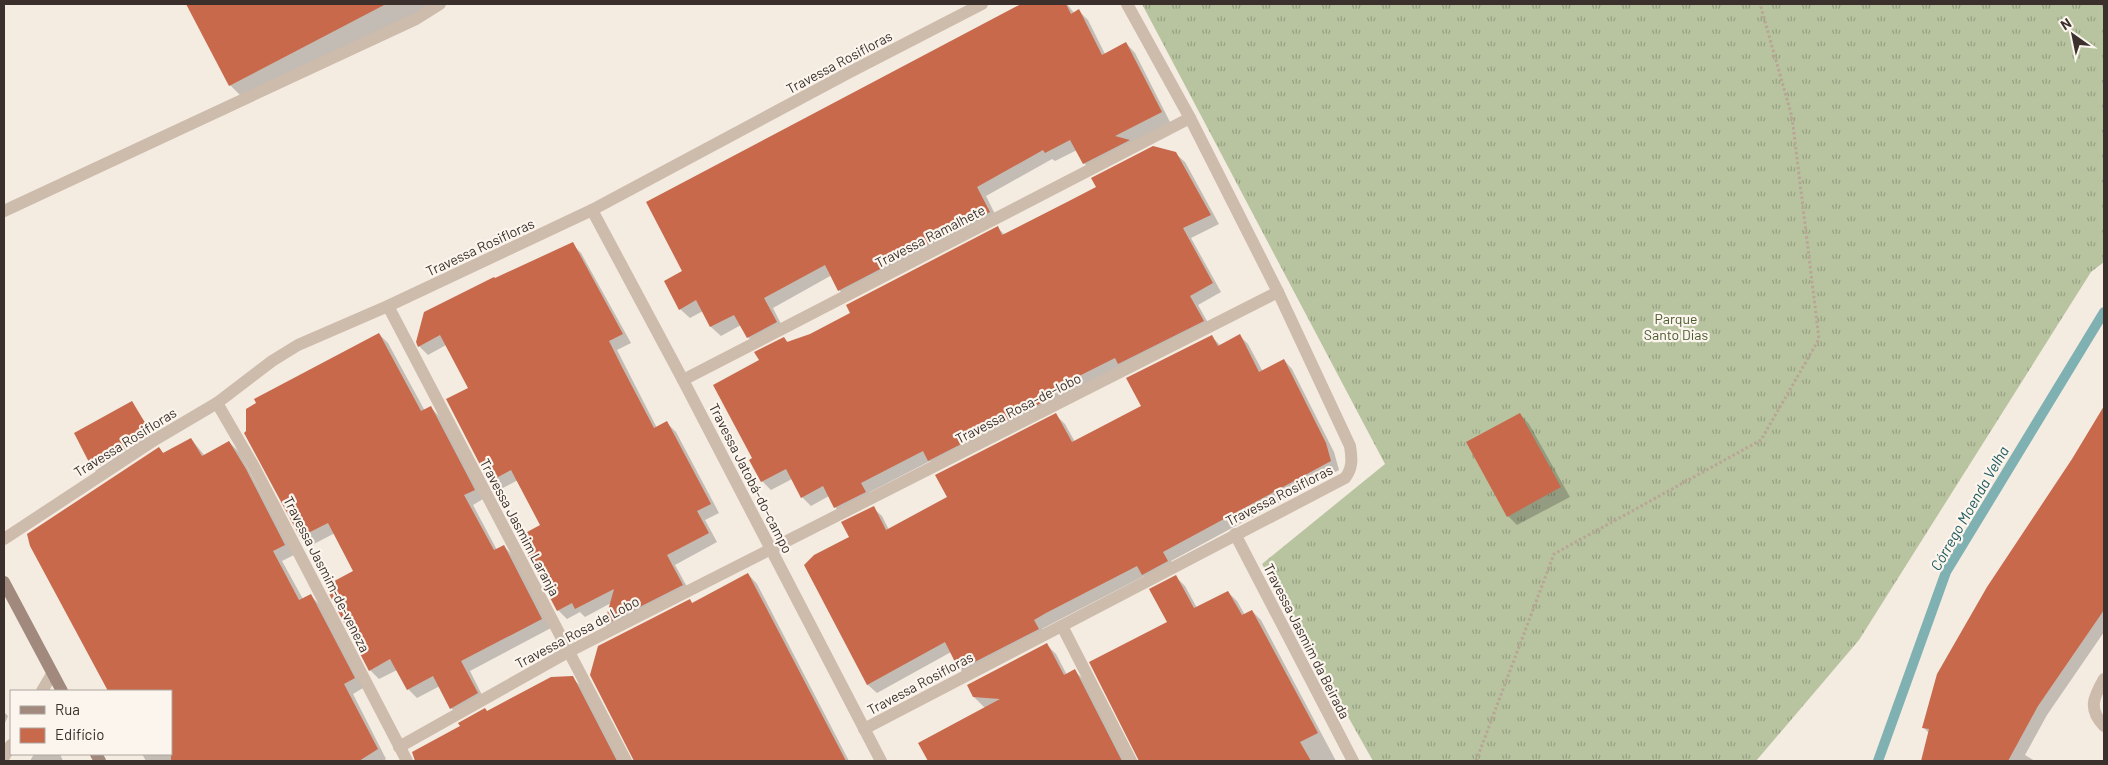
<svg xmlns="http://www.w3.org/2000/svg" width="2108" height="765" font-family="Barlow,sans-serif">
	<defs>
		<pattern id="grass-tufts" width="24" height="20" patternUnits="userSpaceOnUse" patternTransform="scale(1.25)"><rect width="24" height="20" fill="#b8c4a0"/><path d="M3 7l-1-3M5 7V3M7 7l1-3M15 17l-1-3M17 17v-4M19 17l1-3" fill="none" stroke="#97a083"/></pattern>
	</defs>
	<rect width="100%" height="100%" fill="#f4ebe1"/>
	<polygon fill="url(#grass-tufts)" points="1142,4 2104,4 2104,262 2091,272 1859,640 1756,761 1373,761 1262,564 1385,464"/>
	<g fill="#0003">
		<polygon points="187,4 435,4 247,102 230,85"/>
		<polygon points="1024,4 1038,4 1044,10 1056,4 1067,4 1074,13 1079,11 1088,20 1105,54 1126,43 1135,53 1170,122 1093,173 1084,163 1077,150 1055,161 1052,159 986,196 999,222 849,299 839,290 832,275 773,308 785,332 757,346 748,337 741,325 721,336 711,327 703,311 690,318 680,309 684,272 647,202"/>
		<polygon points="1175,153 1185,162 1219,224 1191,238 1221,292 1198,305 1212,330 938,469 930,461 870,492 844,516 835,507 829,496 811,506 802,497 792,479 771,490 762,481 754,458 761,361 784,338 791,345 852,314 998,228 1005,235"/>
		<polygon points="572,244 581,253 631,343 617,350 657,428 667,423 676,432 719,513 705,520 717,542 675,565 691,594 614,633 605,624 611,603 585,617 580,612 567,619 558,610 542,526 518,480 499,490 490,481 469,388 446,345 428,355 419,346 495,279"/>
		<polygon points="379,334 388,343 425,411 431,408 440,417 483,499 473,505 497,550 504,546 513,556 551,628 470,671 486,703 461,717 451,708 440,686 417,698 408,689 397,670 379,679 370,670 355,572 335,533 310,546 301,537 245,433"/>
		<polygon points="1211,336 1220,345 1240,336 1248,344 1263,372 1284,360 1292,369 1334,452 1339,470 1171,561 1176,570 1151,583 1144,576 1055,622 1042,629 1047,637 969,678 960,669 951,652 877,693 868,685 806,565 851,538 873,508 882,516 889,530 948,498 1056,415 1065,424 1075,442 1143,407"/>
		<polygon points="132,403 151,431 94,469"/>
		<polygon points="2104,408 2104,632 2047,715 2025,755 2035,761 1922,761 1929,733 1923,727"/>
		<polygon points="1520,414 1529,424 1570,497 1517,525 1508,516"/>
		<polygon points="152,433 155,438 99,474 95,471"/>
		<polygon points="191,439 205,456 229,442 239,452 294,555 282,561 303,599 310,595 320,605 363,688 353,694 386,759 383,761 146,761 142,754 171,754 171,691 109,691 88,651 159,448 164,454"/>
		<polygon points="748,574 757,584 849,761 635,761 634,757 690,601 693,604"/>
		<polygon points="1176,577 1185,586 1197,608 1228,592 1237,601 1245,615 1252,611 1261,620 1336,761 1139,761 1168,623"/>
		<polygon points="1046,644 1056,654 1067,675 1075,671 1084,680 1125,761 930,761 920,743 985,708 974,697"/>
		<polygon points="572,678 582,687 620,761 430,761 423,748 488,712"/>
		<polygon points="4,712 8,716 4,725"/>
		<polygon points="34,754 60,754 63,761 30,761"/>
	</g>
	<g fill="none" stroke-linecap="round" stroke-linejoin="round">
		<polyline stroke="#7fb0b2" stroke-width="10" points="1878,761 1946,572 2104,312"/>
	</g>
	<g fill="#c8694b">
		<polygon points="186,4 386,4 229,86"/>
		<polygon points="1021,4 1066,4 1071,14 1079,9 1102,55 1126,42 1162,112 1115,136 1130,140 1083,164 1070,140 1045,153 1043,150 977,187 990,212 838,291 825,265 764,298 777,322 747,338 734,315 710,327 696,300 679,310 664,281 682,271 646,202"/>
		<polygon points="1153,146 1176,152 1211,215 1183,228 1213,283 1190,296 1204,321 1118,364 1115,358 1083,374 1046,394 1049,399 928,461 923,451 861,483 866,492 834,508 823,486 801,498 786,469 761,482 749,460 752,458 713,385 759,360 754,352 784,337 787,342 810,334 850,313 846,305 998,226 1002,235 1069,201 1096,187 1091,178"/>
		<polygon points="573,242 623,334 609,341 623,369 654,428 667,421 711,504 697,511 709,533 667,555 683,585 604,625 614,589 575,609 572,603 557,611 518,537 540,525 511,470 489,482 446,399 468,388 440,335 418,347 416,342 424,312 494,277 495,278"/>
		<polygon points="379,333 421,411 431,406 475,490 464,495 494,550 504,545 542,619 461,661 478,693 450,709 433,676 407,690 390,659 369,671 325,586 353,571 328,523 300,537 244,433 246,431 246,409 256,403 254,399"/>
		<polygon points="1240,334 1259,372 1284,359 1326,443 1331,461 1163,552 1168,561 1142,575 1137,566 1046,613 1034,620 1039,629 959,670 945,642 867,685 804,565 814,555 849,537 841,522 874,506 886,530 947,497 935,475 1056,413 1072,442 1141,406 1126,378 1212,335 1218,346"/>
		<polygon points="132,401 151,433 93,470 74,433"/>
		<polygon points="2104,406 2104,610 2038,706 2008,761 1921,761 1929,729 1922,728 1937,674 1987,587 2072,459"/>
		<polygon points="1520,413 1561,487 1507,517 1466,442"/>
		<polygon points="191,438 202,456 229,441 246,469 285,545 273,551 299,600 311,594 355,678 344,684 378,749 359,761 171,761 171,691 108,691 30,546 27,534 159,447 163,453"/>
		<polygon points="748,573 846,761 634,761 590,675 598,646 690,599 692,603"/>
		<polygon points="1176,575 1194,608 1228,591 1242,615 1252,610 1318,733 1300,742 1311,761 1139,761 1089,662 1167,622 1149,589"/>
		<polygon points="1047,643 1064,675 1075,669 1122,761 928,761 918,743 1000,699 973,697 967,685"/>
		<polygon points="573,676 617,761 415,761 412,752 460,726 458,723 485,708 487,711 551,677"/>
	</g>
	<g fill="none" stroke-linecap="round" stroke-linejoin="round">
		<polyline stroke="#b9a596" stroke-width="3" stroke-dasharray="2.5 2.5" stroke-linecap="butt" points="1476,761 1554,554 1761,440 1819,339 1792,117 1760,4"/>
		<polyline stroke="#cdbbac" stroke-width="12" points="4,211 416,19 440,4"/>
		<g stroke="#cdbbac" stroke-width="12">
			<polyline points="592,210 683,380 881,761"/>
			<polyline points="388,306 626,761"/>
			<polyline points="683,380 1190,118"/>
			<polyline points="217,403 253,465 407,761"/>
			<polyline points="1235,534 1353,761"/>
			<polyline points="4,539 156,439 217,403 272,361 298,345 388,306 592,210 850,72 982,4"/>
			<polyline points="1062,626 1131,761"/>
			<path d="M 2104,679 C 2093,698 2088,709 2104,726"/>
			<polyline points="42,691 52,674"/>
			<path d="M 864,729 L 1345,478 C 1353,468 1352,458 1350,446 L 1278,292 L 1190,118 L 1127,4"/>
			<polyline points="399,747 568,652 1278,292"/>
			<polyline points="4,757 11,745"/>
		</g>
		<g stroke="#a18a7d" stroke-width="12">
			<polyline points="4,582 62,691"/>
			<polyline points="96,754 100,761"/>
		</g>
	</g>
	<g text-anchor="middle" dominant-baseline="central" stroke-width="4.5" stroke-linejoin="round" paint-order="stroke">
		<g font-size="14" fill="#3b302b" stroke="#fbf5ee">
			<text transform="translate(839 62) rotate(-28)">Travessa Rosifloras</text>
			<text transform="translate(930 236) rotate(-27)">Travessa Ramalhete</text>
			<text transform="translate(480 247) rotate(-25)">Travessa Rosifloras</text>
			<text transform="translate(1018 408) rotate(-27)">Travessa Rosa-de-lobo</text>
			<text transform="translate(125 442) rotate(-32)">Travessa Rosifloras</text>
			<text transform="translate(751 478) rotate(63)">Travessa Jatobá-do-campo</text>
			<text transform="translate(1279 495) rotate(-27)">Travessa Rosifloras</text>
			<text transform="translate(520 527) rotate(62)">Travessa Jasmim Laranja</text>
			<text transform="translate(327 574) rotate(63)">Travessa Jasmim-de-veneza</text>
			<text transform="translate(577 632) rotate(-28)">Travessa Rosa de Lobo</text>
			<text transform="translate(1307 641) rotate(63)">Travessa Jasmim da Beirada</text>
			<text transform="translate(920 683) rotate(-28)">Travessa Rosifloras</text>
		</g>
		<g font-size="14" fill="#4a5a2e" stroke="#fbf5ee">
			<text x="1676" y="318">Parque<tspan x="1676" dy="16">Santo Dias</tspan></text>
		</g>
		<g font-size="15" font-style="italic" fill="#1f5a5e" stroke="#fbf5ee">
			<text transform="translate(1969 508) rotate(-60)">Córrego Moenda Velha</text>
		</g>
	</g>
	<rect width="2108" height="765" fill="none" stroke="#3b302b" stroke-width="10"/>
	<rect x="10" y="690" width="162" height="65" fill="#fbf5ee" stroke="#aea6a0"/>
	<rect x="20" y="706" width="25" height="8" fill="#a18a7d" stroke="#aea6a0"/>
	<text x="55" y="715" font-size="15" fill="#3b302b">Rua</text>
	<rect x="20" y="728" width="25" height="15" fill="#c8694b" stroke="#aea6a0"/>
	<text x="55" y="740" font-size="15" fill="#3b302b">Edifício</text>
	<g transform="translate(2073 35) rotate(327)" stroke="#fbf5ee" stroke-width="4" paint-order="stroke">
	<path d="M0-4L9 19L0 12L-9 19Z" fill="#3b302b"/>
	<text y="-8" font-size="14" font-weight="bold" text-anchor="middle" fill="#3b302b">N</text>
	</g>
</svg>
